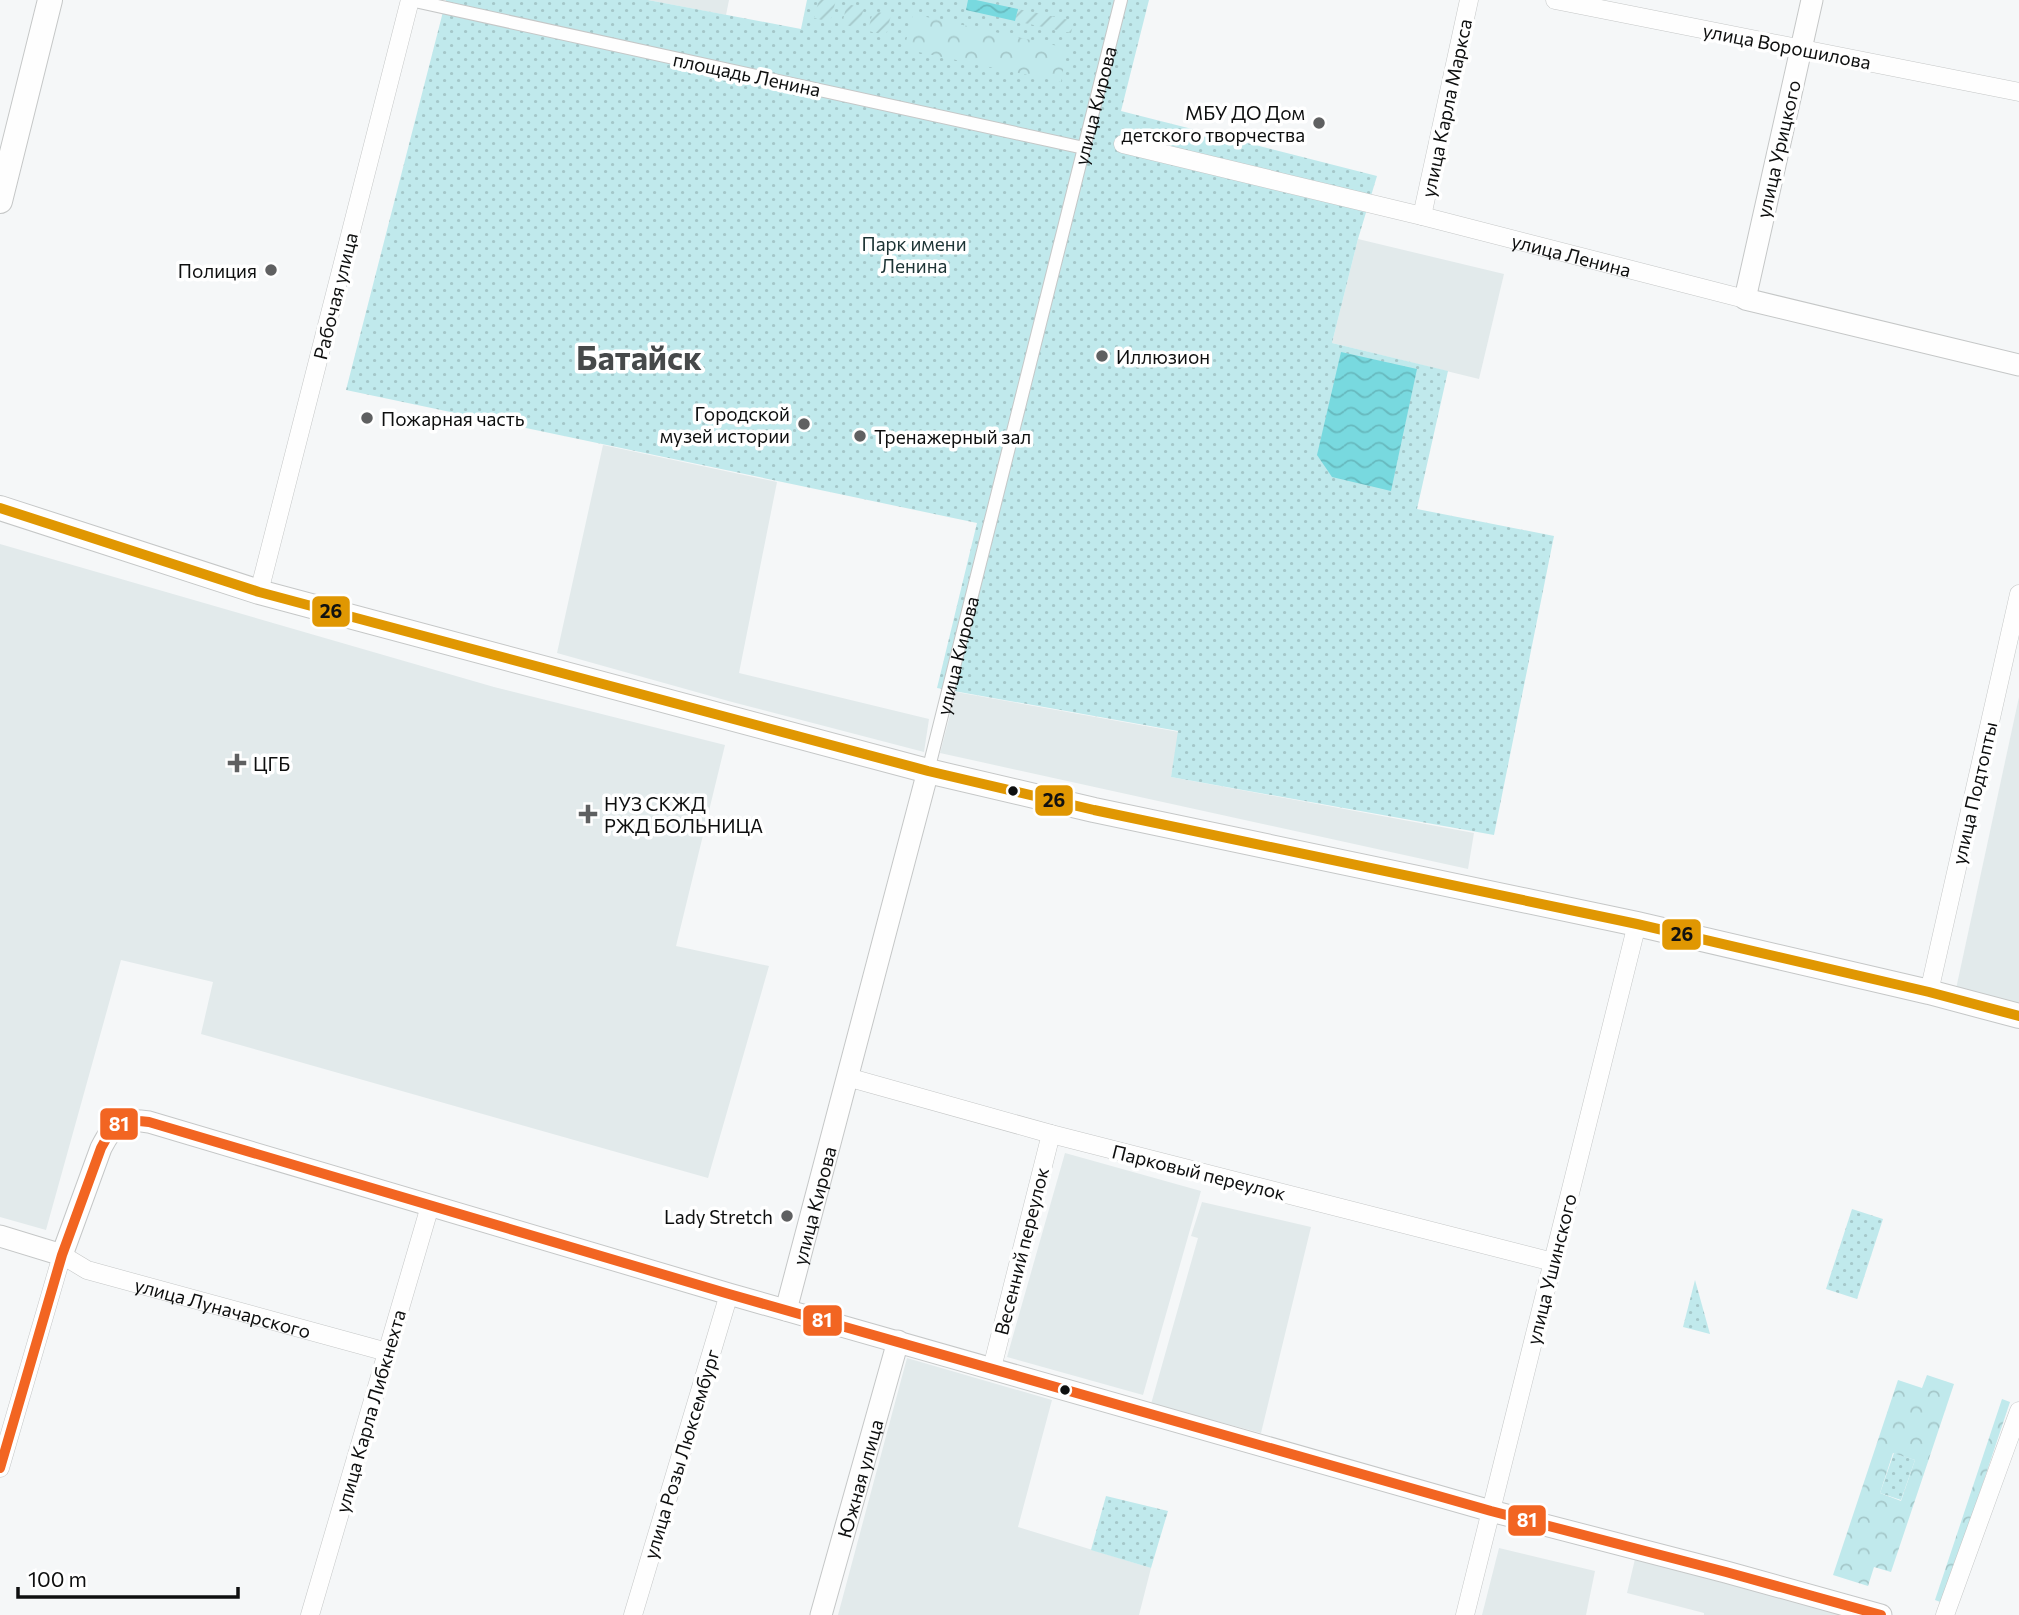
<svg xmlns="http://www.w3.org/2000/svg" width="2019" height="1615" font-family="Commissioner,sans-serif">
	<defs>
		<pattern id="grass-dots" width="8" height="8" patternUnits="userSpaceOnUse" patternTransform="scale(1.75)"><rect width="8" height="8" fill="#c0e9ec"/><path d="M2 2h.1M6 6h.1" fill="none" stroke="#a4c7c9" stroke-width="1.8" stroke-linecap="round"/></pattern>
		<pattern id="forest-crowns" width="20" height="18" patternUnits="userSpaceOnUse" patternTransform="scale(1.75)"><rect width="20" height="18" fill="#c0e9ec"/><path d="M2 6a3 3 0 1 1 6 0M12 15a3 3 0 1 1 6 0" fill="none" stroke="#a4c7c9"/></pattern>
		<pattern id="garden-furrows" width="10" height="10" patternUnits="userSpaceOnUse" patternTransform="scale(1.75)"><rect width="10" height="10" fill="#c0e9ec"/><path d="M-1 1l2-2M0 10L10 0M9 11l2-2" fill="none" stroke="#a4c7c9"/></pattern>
		<pattern id="water-waves" width="16" height="10" patternUnits="userSpaceOnUse" patternTransform="scale(1.75)"><rect width="16" height="10" fill="#78d9df"/><path d="M0 5q4-4 8 0t8 0" fill="none" stroke="#67b9be"/></pattern>
	</defs>
	<rect width="100%" height="100%" fill="#f5f7f8"/>
	<g fill="#e2eaeb">
		<polygon points="648,0 729,0 726,15"/>
		<polygon points="1358,239 1504,274 1479,379 1332,343"/>
		<polygon points="603,445 777,482 739,673 929,719 924,752 732,702 557,653"/>
		<polygon points="0,544 494,687 725,745 676,946 769,966 708,1178 201,1034 213,982 121,960 46,1230 0,1217"/>
		<polygon points="956,692 1179,732 1171,777 1474,833 1468,869 940,753"/>
		<polygon points="2019,697 2019,1003 1956,989"/>
		<polygon points="1065,1153 1201,1191 1143,1395 1007,1357"/>
		<polygon points="1202,1202 1311,1227 1261,1433 1151,1404 1198,1238 1191,1236"/>
		<polygon points="907,1358 1052,1400 1018,1527 1151,1568 1139,1615 838,1615"/>
		<polygon points="1499,1548 1595,1571 1586,1615 1482,1615"/>
		<polygon points="1635,1559 1735,1585 1841,1615 1704,1615 1704,1613 1627,1593"/>
	</g>
	<g fill="url(#grass-dots)">
		<polygon points="446,0 648,0 801,29 807,0 1149,0 1121,111 1377,176 1358,239 1332,343 1448,371 1417,509 1554,536 1494,835 1171,777 1178,731 937,688 977,523 346,390"/>
		<polygon points="1852,1209 1883,1219 1857,1299 1826,1289"/>
		<polygon points="1695,1280 1710,1334 1683,1327"/>
		<polygon points="1894,1453 1915,1460 1901,1500 1880,1493"/>
		<polygon points="1106,1496 1168,1511 1151,1568 1091,1550"/>
	</g>
	<g fill="url(#forest-crowns)" fill-rule="evenodd">
		<polygon points="913,14 1067,48 1061,82 904,49"/>
		<path d="M 1927,1375 L 1954,1384 L 1891,1572 L 1874,1567 L 1868,1586 L 1833,1575 L 1898,1380 L 1922,1388 ZM 1893,1453 L 1915,1460 L 1901,1501 L 1880,1493 Z"/>
		<polygon points="2002,1399 2010,1402 1943,1603 1935,1600"/>
	</g>
	<g fill="url(#garden-furrows)">
		<polygon points="819,0 836,0 830,22 814,18"/>
		<polygon points="847,4 864,8 858,28 842,24"/>
		<polygon points="1018,9 1074,21 1071,33 1015,21"/>
		<polygon points="873,11 891,15 886,35 868,31"/>
	</g>
	<g fill="url(#water-waves)">
		<polygon points="968,0 976,0 1018,9 1015,21 966,10"/>
		<polygon points="1341,352 1417,369 1391,491 1332,477 1317,455"/>
	</g>
	<g fill="none" stroke-linecap="round" stroke-linejoin="round">
		<defs>
			<g id="pedestrian">
				<polyline points="410,0 1084,148"/>
				<path id="s1" d="M 928,771 L 1121,0"/>
			</g>
			<g id="minor">
				<polyline points="1555,0 2019,92"/>
				<path id="s2" d="M 1123,144 L 1422,216 L 1745,299"/>
				<polyline points="1422,216 1469,0"/>
				<polyline points="259,592 410,0"/>
				<polyline points="1929,992 2019,594"/>
				<polyline points="847,1077 1051,1134 1553,1262"/>
				<polyline points="992,1368 1051,1134"/>
				<path id="s3" d="M 0,1468 L 62,1255 L 87,1270 L 387,1352"/>
				<polyline points="310,1615 430,1206"/>
				<polyline points="633,1615 729,1294"/>
				<polyline points="1465,1615 1637,924"/>
				<polyline points="1945,1615 2019,1411"/>
			</g>
			<g id="tertiary">
				<polyline points="1812,0 1745,299 2019,365"/>
				<path d="M 0,1236 L 62,1255 L 101,1148 C 114,1123 120,1118 149,1122 L 729,1294 L 1491,1511 L 1726,1572 L 1881,1615"/>
				<path id="s4" d="M 786,1310 L 928,771"/>
				<path id="s5" d="M 821,1615 L 898,1341"/>
			</g>
			<g id="secondary">
				<polyline points="0,201 50,0"/>
				<polyline points="0,508 259,592 928,771 1094,810 1637,924 1929,992 2019,1016"/>
			</g>
		</defs>
		<use href="#pedestrian" stroke="#c5c7c7" stroke-width="14"/>
		<use href="#minor" stroke="#c5c7c7" stroke-width="19"/>
		<use href="#tertiary" stroke="#c5c7c7" stroke-width="23"/>
		<use href="#secondary" stroke="#c5c7c7" stroke-width="26"/>
		<use href="#pedestrian" stroke="#fefefe" stroke-width="12"/>
		<use href="#minor" stroke="#fefefe" stroke-width="18"/>
		<use href="#tertiary" stroke="#fefefe" stroke-width="21"/>
		<use href="#secondary" stroke="#fefefe" stroke-width="24"/>
		<defs>
			<polyline id="bus-1" points="0,508 259,592 928,771 1094,810 1637,924 1929,992 2019,1016"/>
			<path id="bus-2" d="M 0,1468 L 62,1255 L 101,1148 C 114,1123 120,1118 149,1122 L 729,1294 L 1491,1511 L 1726,1572 L 1881,1615"/>
		</defs>
		<use href="#bus-1" stroke="#fff" stroke-width="16"/>
		<use href="#bus-2" stroke="#fff" stroke-width="16"/>
		<use href="#bus-1" stroke="#e09702" stroke-width="10"/>
		<use href="#bus-2" stroke="#f26522" stroke-width="10"/>
	</g>
	<g fill="#5f6061" stroke="#fff" stroke-width="2.5">
		<circle cx="1319" cy="123" r="7"/>
		<circle cx="271" cy="270" r="7"/>
		<circle cx="1102" cy="356" r="7"/>
		<circle cx="367" cy="418" r="7"/>
		<circle cx="804" cy="424" r="7"/>
		<circle cx="860" cy="436" r="7"/>
		<path d="M233.5 752.5h7v7h7v7h-7v7h-7v-7h-7v-7h7z"/>
		<path d="M584.5 803.5h7v7h7v7h-7v7h-7v-7h-7v-7h7z"/>
		<circle cx="787" cy="1216" r="7"/>
	</g>
	<g fill="#0e0f0f" stroke="#fff" stroke-width="2.5">
		<circle cx="1013" cy="791" r="6"/>
		<circle cx="1065" cy="1390" r="6"/>
	</g>
	<g text-anchor="middle" dominant-baseline="central" stroke-width="7" stroke-linejoin="round" paint-order="stroke">
		<g font-size="19" fill="#0e0f0f" stroke="#fff">
			<text transform="translate(1787 46) rotate(11)">улица Ворошилова</text>
			<text transform="translate(747 74) rotate(12)">площадь Ленина</text>
			<text stroke="none"><textPath href="#s1" startOffset="686">улица Кирова</textPath></text>
			<text transform="translate(1446 108) rotate(-78)">улица Карла Маркса</text>
			<text transform="translate(1778 149) rotate(-77)">улица Урицкого</text>
			<text stroke="none"><textPath href="#s2" startOffset="462">улица Ленина</textPath></text>
			<text transform="translate(335 296) rotate(-76)">Рабочая улица</text>
			<text stroke="none"><textPath href="#s1" startOffset="119">улица Кирова</textPath></text>
			<text transform="translate(1974 793) rotate(-77)">улица Подтопты</text>
			<text transform="translate(1199 1172) rotate(14)">Парковый переулок</text>
			<text stroke="none"><textPath href="#s4" startOffset="108">улица Кирова</textPath></text>
			<text transform="translate(1021 1251) rotate(-76)">Весенний переулок</text>
			<text transform="translate(1551 1269) rotate(-76)">улица Ушинского</text>
			<text stroke="none"><textPath href="#s3" startOffset="392">улица Луначарского</textPath></text>
			<text transform="translate(370 1411) rotate(-74)">улица Карла Либкнехта</text>
			<text transform="translate(681 1454) rotate(-73)">улица Розы Люксембург</text>
			<text stroke="none"><textPath href="#s5" startOffset="142">Южная улица</textPath></text>
		</g>
		<g font-size="19" fill="#0e0f0f" stroke="#fff" text-anchor="start">
			<text x="1305" y="112" text-anchor="end">МБУ ДО Дом<tspan x="1305" dy="22">детского творчества</tspan></text>
			<text x="257" y="270" text-anchor="end">Полиция</text>
			<text x="1116" y="356">Иллюзион</text>
			<text x="790" y="413" text-anchor="end">Городской<tspan x="790" dy="22">музей истории</tspan></text>
			<text x="381" y="418">Пожарная часть</text>
			<text x="874" y="436">Тренажерный зал</text>
			<text x="253" y="763">ЦГБ</text>
			<text x="604" y="803">НУЗ СКЖД<tspan x="604" dy="22">РЖД БОЛЬНИЦА</tspan></text>
			<text x="773" y="1216" text-anchor="end">Lady Stretch</text>
		</g>
		<g font-size="19" fill="#1c3334" stroke="#fff">
			<text x="914" y="243">Парк имени<tspan x="914" dy="22">Ленина</tspan></text>
		</g>
		<g font-size="33" font-weight="bold" fill="#46494a" stroke="#fff">
			<text x="639" y="356">Батайск</text>
		</g>
	</g>
	<g stroke="#fff" stroke-width="2.5">
		<rect x="311" y="595" width="40" height="33" rx="7" fill="#e09702"/>
		<rect x="1034" y="784" width="40" height="33" rx="7" fill="#e09702"/>
		<rect x="1661" y="918" width="41" height="33" rx="7" fill="#e09702"/>
		<rect x="99" y="1107" width="40" height="34" rx="7" fill="#f26522"/>
		<rect x="802" y="1304" width="41" height="33" rx="7" fill="#f26522"/>
		<rect x="1507" y="1504" width="40" height="33" rx="7" fill="#f26522"/>
	</g>
	<g font-size="19" text-anchor="middle" font-weight="bold" fill="#fff">
		<text x="119" y="1131">81</text>
		<text x="822" y="1327">81</text>
		<text x="1527" y="1527">81</text>
	</g>
	<g font-size="19" text-anchor="middle" font-weight="bold" fill="#111">
		<text x="331" y="618">26</text>
		<text x="1054" y="807">26</text>
		<text x="1682" y="941">26</text>
	</g>
	<path d="M18 1587v10h220v-10" fill="none" stroke="#0e0f0f" stroke-width="3.5"/>
	<text x="28" y="1587" font-size="21" fill="#0e0f0f" stroke="#ffffff" stroke-width="5" paint-order="stroke">100 m</text>
</svg>
